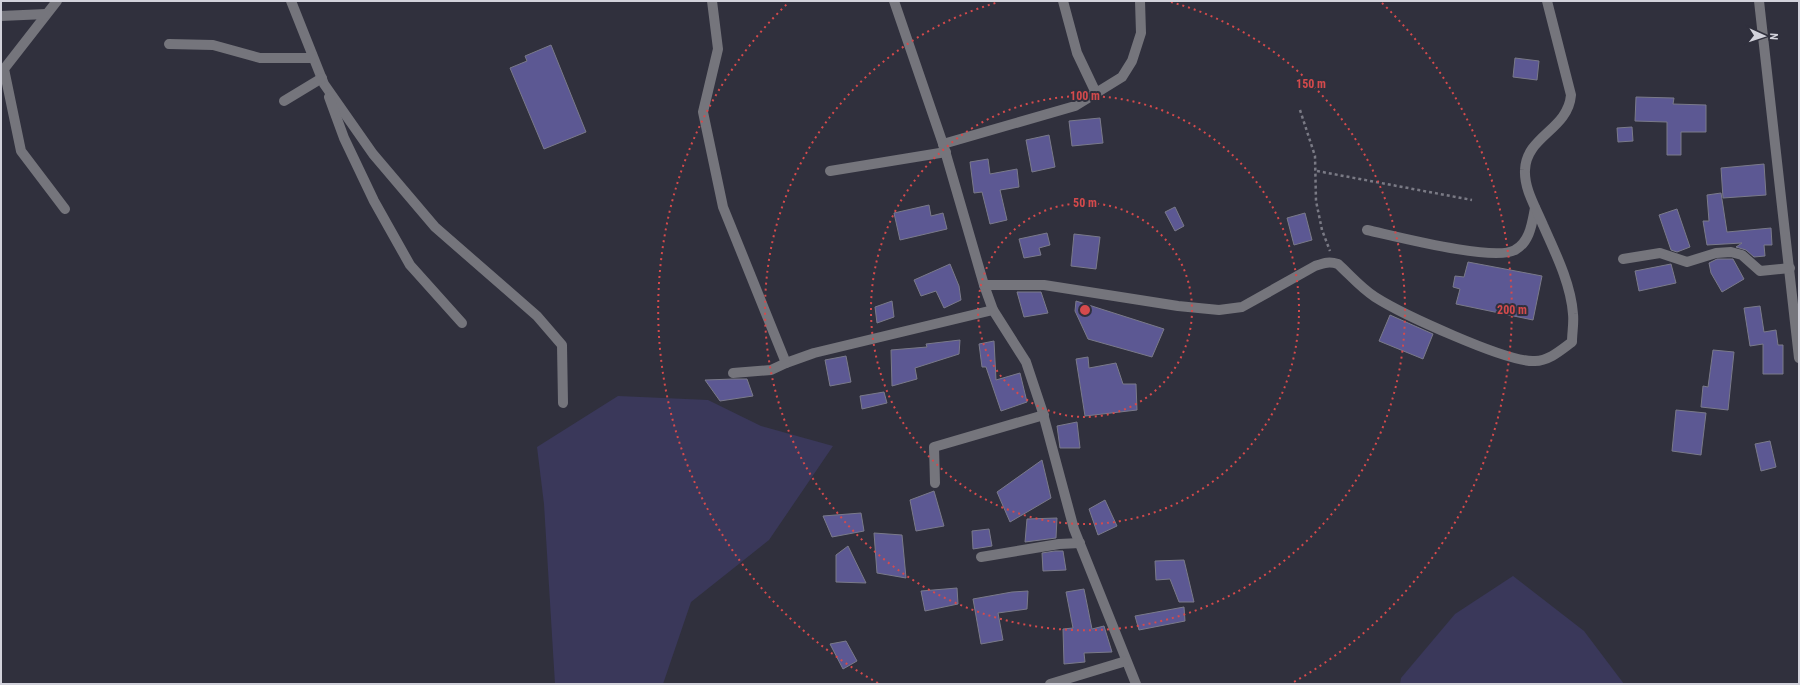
<svg xmlns="http://www.w3.org/2000/svg" width="1800" height="685" font-family="'Roboto Condensed',sans-serif">
	<rect width="100%" height="100%" fill="#30303d"/>
	<g fill="#3a385a">
		<polygon points="618,396 708,400 761,426 833,446 769,540 691,602 663,684 555,684 544,504 537,447"/>
		<polygon points="1513,576 1584,631 1624,684 1400,684 1401,678 1455,614"/>
	</g>
	<g fill="#5c5893" stroke="#7a7a8a">
		<polygon points="551,45 586,132 544,149 510,68 527,61 525,56"/>
		<polygon points="1515,58 1539,61 1537,80 1513,77"/>
		<polygon points="1636,97 1674,98 1673,104 1706,105 1706,132 1681,132 1681,155 1667,155 1667,122 1635,121"/>
		<polygon points="1100,118 1103,143 1072,146 1069,121"/>
		<polygon points="1632,127 1633,141 1618,142 1617,128"/>
		<polygon points="1049,135 1055,167 1032,172 1026,140"/>
		<polygon points="988,159 990,174 1017,169 1019,187 1000,190 1007,220 990,224 982,192 974,193 970,162"/>
		<polygon points="1764,164 1766,195 1723,198 1721,168"/>
		<polygon points="1721,193 1727,232 1771,228 1772,245 1764,245 1765,256 1754,257 1746,250 1736,247 1742,243 1707,245 1703,221 1709,221 1707,195"/>
		<polygon points="929,205 931,216 943,213 947,229 900,240 894,213"/>
		<polygon points="1175,207 1184,226 1175,231 1165,212"/>
		<polygon points="1677,209 1690,247 1677,252 1671,250 1659,215"/>
		<polygon points="1305,213 1312,240 1294,245 1287,218"/>
		<polygon points="1047,233 1050,245 1039,248 1041,255 1024,258 1019,239"/>
		<polygon points="1074,234 1100,237 1096,269 1071,266"/>
		<polygon points="1717,259 1733,259 1744,279 1722,292 1711,273 1709,263"/>
		<polygon points="1468,262 1542,276 1533,320 1456,304 1460,289 1453,287 1455,276 1464,277"/>
		<polygon points="950,264 959,286 961,300 944,308 936,291 921,296 914,280"/>
		<polygon points="1671,264 1676,283 1639,291 1635,271"/>
		<polygon points="1017,292 1041,292 1048,313 1024,317"/>
		<polygon points="892,301 894,317 877,323 875,307"/>
		<polygon points="1076,301 1164,329 1152,357 1088,339 1075,311"/>
		<polygon points="1760,306 1764,332 1776,330 1778,345 1783,345 1783,374 1763,374 1763,344 1750,346 1744,308"/>
		<polygon points="1390,315 1433,334 1423,359 1379,341"/>
		<polygon points="960,340 959,354 915,368 917,379 892,386 891,350 927,347 926,344"/>
		<polygon points="994,341 996,380 1020,373 1027,402 1001,411 986,367 982,367 979,344"/>
		<polygon points="1713,350 1734,352 1728,410 1701,407 1703,386 1708,387"/>
		<polygon points="846,356 851,382 830,386 825,360"/>
		<polygon points="1088,357 1089,368 1116,363 1123,384 1136,384 1137,410 1085,416 1076,359"/>
		<polygon points="734,379 747,379 753,396 720,401 705,380"/>
		<polygon points="884,392 887,403 862,409 860,396"/>
		<polygon points="1676,410 1706,413 1701,455 1672,451"/>
		<polygon points="1077,422 1080,448 1060,448 1057,426"/>
		<polygon points="1770,441 1776,467 1761,471 1755,444"/>
		<polygon points="1042,460 1051,498 1010,522 997,492"/>
		<polygon points="934,491 944,526 916,531 910,500"/>
		<polygon points="1105,500 1117,526 1098,535 1089,509"/>
		<polygon points="861,513 864,531 832,537 823,516"/>
		<polygon points="1057,518 1056,538 1025,542 1027,519"/>
		<polygon points="989,529 992,546 973,549 972,531"/>
		<polygon points="874,533 902,535 906,578 877,573"/>
		<polygon points="848,546 866,583 836,582 836,555"/>
		<polygon points="1055,551 1063,551 1066,570 1043,571 1042,553"/>
		<polygon points="1184,560 1194,602 1179,602 1170,579 1156,580 1155,561"/>
		<polygon points="957,588 958,604 925,611 921,591"/>
		<polygon points="1084,589 1092,629 1104,626 1112,652 1084,653 1085,662 1064,664 1063,629 1073,628 1066,592"/>
		<polygon points="1028,591 1027,609 998,613 1003,640 981,644 973,599 1012,592"/>
		<polygon points="1184,607 1185,621 1139,630 1135,616"/>
		<polygon points="846,641 857,661 843,669 830,644"/>
	</g>
	<g fill="none" stroke-linecap="round" stroke-linejoin="round">
		<g stroke="#7a7a85" stroke-width="2.5" stroke-dasharray="3 3" stroke-linecap="butt">
			<polyline points="1300,110 1315,156 1316,201 1322,230 1330,251"/>
			<polyline points="1317,171 1472,200"/>
		</g>
		<g stroke="#75757c" stroke-width="10">
			<polyline points="57,1 4,69 21,151 65,209"/>
			<polyline points="291,1 324,84 373,154 435,227 537,316 562,345 563,403"/>
			<polyline points="712,1 718,49 703,112 723,207 786,363 814,353 993,310"/>
			<polyline points="894,1 943,144 984,285 993,310 1026,362 1042,410 1074,529 1136,684"/>
			<polyline points="1063,1 1077,53 1096,93"/>
			<polyline points="1759,1 1799,358"/>
			<polyline points="1,16 46,14"/>
			<polyline points="169,44 213,45 260,58 313,58"/>
			<polyline points="329,97 344,138 374,201 410,265 462,323"/>
			<polyline points="284,101 322,78"/>
			<polyline points="943,144 1075,106 1122,77 1132,61 1141,33 1140,1"/>
			<polyline points="830,171 946,152"/>
			<path d="M 1367,230 C 1395,236 1494,262 1515,250 C 1530,242 1532,223 1535,208"/>
			<polyline points="1623,259 1660,253 1687,262 1716,253 1731,252 1742,255 1760,271 1790,268"/>
			<path d="M 984,285 L 1044,285 L 1178,306 L 1219,310 L 1242,307 L 1315,266 C 1324,263 1329,261 1338,264 C 1350,275 1361,288 1375,297 C 1400,313 1507,363 1535,361 C 1549,361 1561,350 1572,342 C 1572,333 1574,323 1573,314 C 1571,284 1555,252 1543,225 C 1536,208 1524,189 1525,170 C 1526,136 1568,130 1571,95 L 1547,1"/>
			<polyline points="733,373 771,370 786,363"/>
			<polyline points="935,483 934,447 1044,415"/>
			<polyline points="981,557 1059,544 1080,543"/>
			<polyline points="1050,684 1126,661"/>
		</g>
	</g>
	<g fill="none" stroke="#d54a4c" stroke-width="2" stroke-dasharray="2 4">
		<circle cx="1085" cy="310" r="107"/>
		<circle cx="1085" cy="310" r="214"/>
		<path d="M1171 2A320 320 0 1 1 999 2"/>
		<path d="M878 683A427 427 0 0 1 788 3M1382 3A427 427 0 0 1 1292 683"/>
	</g>
	<circle cx="1085" cy="310" r="6" fill="#d54a4c" stroke="#30303d" stroke-width="2"/>
	<g font-size="12" text-anchor="middle" font-weight="bold" fill="#d54a4c" stroke="#30303d" stroke-width="4" stroke-linejoin="round" paint-order="stroke">
		<text x="1311" y="88">150 m</text>
		<text x="1085" y="100">100 m</text>
		<text x="1085" y="207">50 m</text>
		<text x="1512" y="314">200 m</text>
	</g>
	<rect width="1800" height="685" fill="none" stroke="#d2d2db" stroke-width="4"/>
	<g transform="translate(1764 36) rotate(93)" stroke="#30303d" stroke-width="3" paint-order="stroke">
	<path d="M0-3L7 15L0 10L-7 15Z" fill="#d2d2db"/>
	<text y="-6" font-size="11" font-weight="bold" text-anchor="middle" fill="#d2d2db">N</text>
	</g>
</svg>
